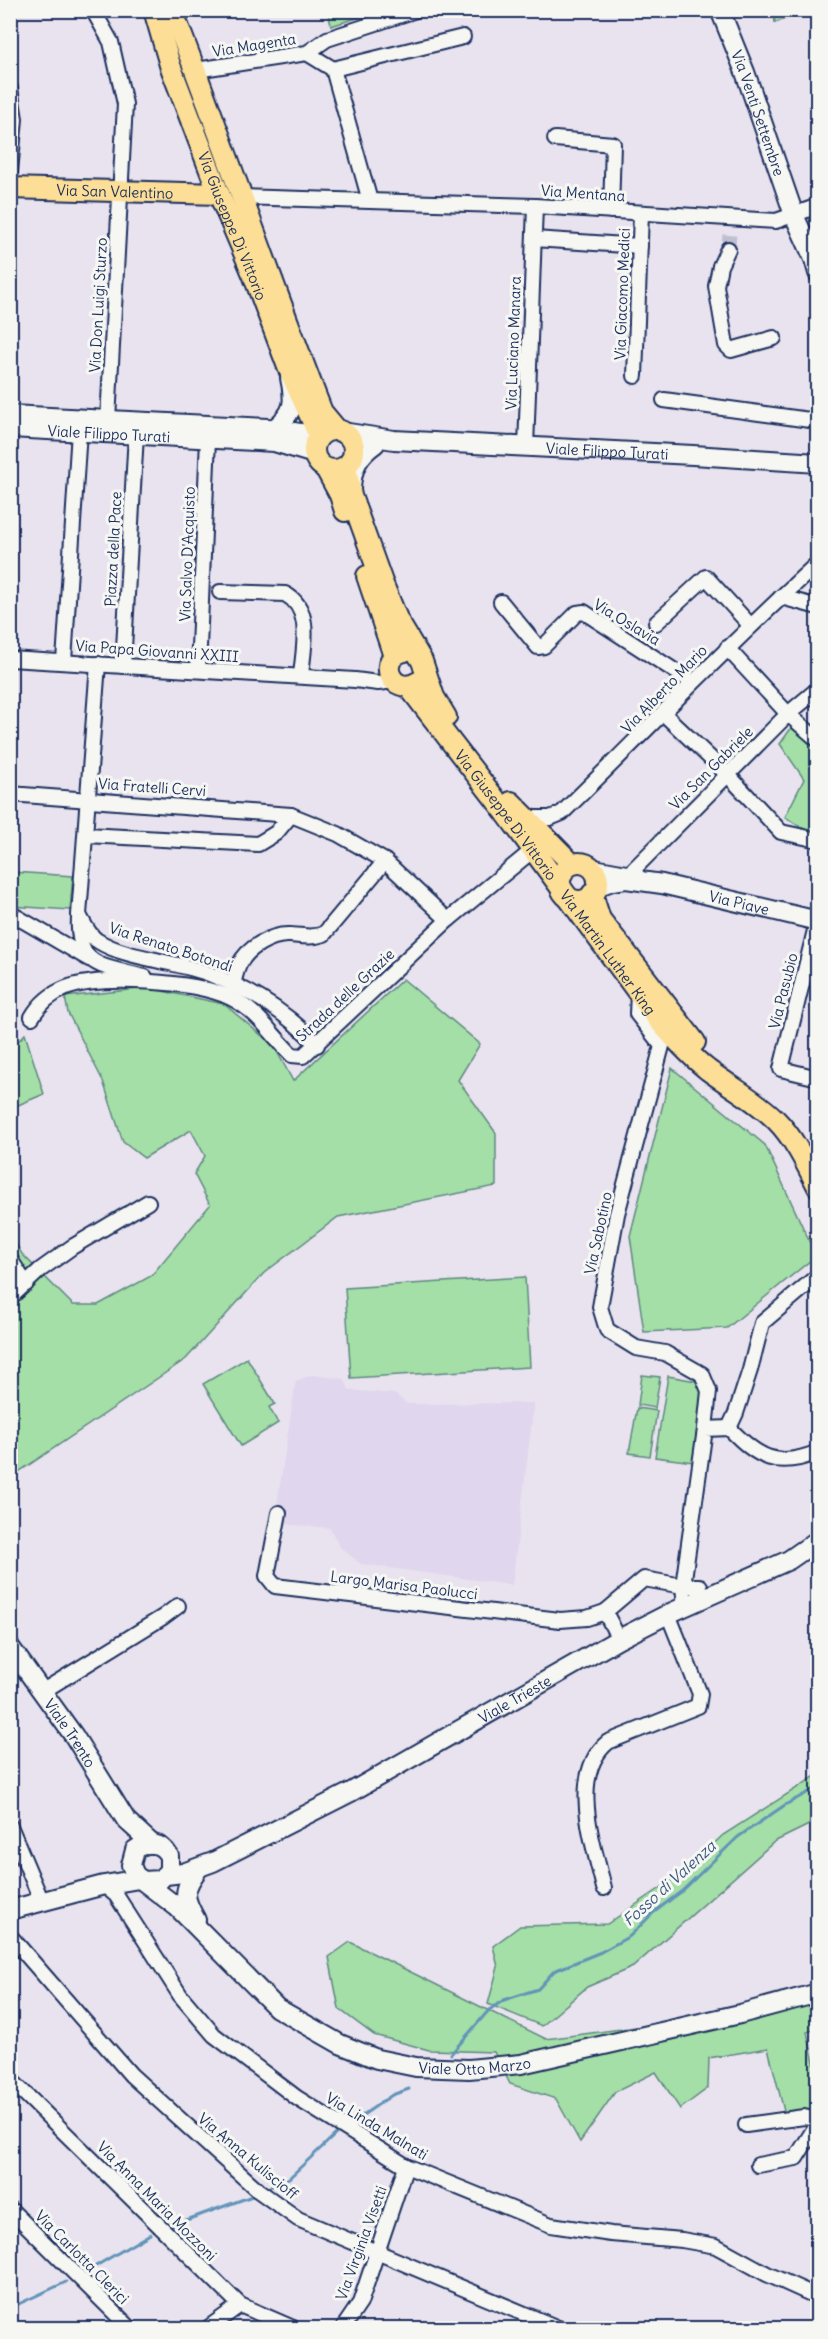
<svg xmlns="http://www.w3.org/2000/svg" width="828" height="2339" font-family="Delius,sans-serif">
	<rect width="100%" height="100%" fill="#e9e3ef"/>
	<filter id="ink" filterUnits="userSpaceOnUse"><feTurbulence type="fractalNoise" baseFrequency=".0167" numOctaves="2"/><feDisplacementMap in="SourceGraphic" scale="12" xChannelSelector="R" yChannelSelector="G"/><feConvolveMatrix kernelMatrix="1 2 1 2 8 2 1 2 1" color-interpolation-filters="sRGB"/></filter>
	<g filter="url(#ink)">
		<polygon fill="#e0d6ed" points="312,1375 345,1379 349,1390 395,1394 407,1404 534,1403 512,1585 361,1564 340,1547 330,1528 274,1523 296,1381"/>
		<g fill="#a3dfa6" stroke="#5f8782" stroke-width="1.5">
			<polygon points="328,10 379,10 379,11 331,26"/>
			<polygon points="774,11 774,10 805,11 775,23"/>
			<polygon points="796,721 817,746 817,838 785,817 804,779 780,744"/>
			<polygon points="12,872 73,876 70,910 11,906"/>
			<polygon points="403,979 480,1044 458,1080 496,1133 496,1186 338,1217 264,1273 186,1359 11,1477 10,1233 22,1254 73,1305 98,1305 151,1276 210,1205 194,1174 205,1156 191,1130 144,1158 123,1142 103,1081 68,1013 65,997 148,988 224,1004 274,1046 293,1081"/>
			<polygon points="25,1034 44,1094 11,1108 11,1049"/>
			<polygon points="672,1068 765,1145 816,1256 727,1328 644,1332 630,1236"/>
			<polygon points="525,1277 530,1367 351,1378 345,1288"/>
			<polygon points="247,1358 275,1404 269,1407 278,1423 241,1446 203,1384"/>
			<polygon points="642,1375 660,1377 655,1408 638,1405"/>
			<polygon points="668,1376 696,1381 702,1390 693,1462 655,1457"/>
			<polygon points="637,1408 657,1411 650,1456 629,1453"/>
			<polygon points="817,1775 817,1821 774,1842 633,1967 587,1987 542,2026 488,2004 498,1967 493,1946 520,1926 607,1924 683,1873 723,1835"/>
			<polygon points="350,1942 546,2039 817,2003 817,2029 807,2032 817,2075 817,2115 786,2119 768,2048 709,2058 708,2088 680,2109 656,2072 615,2092 580,2142 556,2099 510,2084 494,2052 429,2050 374,2035 339,2009 329,1957"/>
		</g>
		<g fill="none" stroke-linecap="round" stroke-linejoin="round">
			<g stroke="#6294b8" stroke-width="3">
				<polyline points="451,2054 489,2010 504,2000 538,1989 554,1971 601,1952 630,1936 653,1913 682,1891 738,1837 785,1805 818,1787"/>
				<polyline points="350,2124 392,2095 409,2089"/>
				<polyline points="270,2187 289,2178 336,2134"/>
				<polyline points="170,2226 255,2195"/>
				<polyline points="84,2273 150,2234"/>
				<polyline points="10,2308 66,2282"/>
			</g>
			<polyline stroke="#c0bfd2" stroke-width="14" stroke-dasharray="14 7" stroke-linecap="butt" points="728,249 730,230"/>
			<defs>
				<g id="street">
					<polyline points="93,10 111,42 125,104 108,420"/>
					<polyline points="307,53 333,69 370,201"/>
					<polyline points="333,69 463,37"/>
					<polyline points="196,70 307,53 327,39 416,10"/>
					<polyline points="10,88 15,119 10,172"/>
					<polyline points="555,139 613,144 611,211"/>
					<polyline points="242,197 535,206 776,221 818,206"/>
					<polyline points="534,239 640,246"/>
					<polyline points="728,249 720,266 716,286 726,345 731,350 774,338"/>
					<polyline points="635,376 641,213"/>
					<polyline points="664,400 817,421"/>
					<polyline points="526,447 535,206"/>
					<path d="M 220,592 L 285,594 C 314,609 303,649 301,676"/>
					<polyline points="781,597 818,607"/>
					<polyline points="501,602 538,647 544,646 577,613 584,612 692,682"/>
					<polyline points="656,623 706,577 750,625"/>
					<polyline points="727,648 788,714 818,740"/>
					<polyline points="10,659 355,680 378,683 394,681"/>
					<polyline points="64,661 79,431"/>
					<path d="M 98,664 L 79,915 C 84,924 89,936 98,941 C 126,959 179,961 212,975 C 252,991 288,1013 317,1045"/>
					<polyline points="123,666 136,434"/>
					<polyline points="198,670 208,439"/>
					<polyline points="664,714 728,775 781,832 818,840"/>
					<polyline points="10,794 291,815 338,834 385,861 448,920"/>
					<path d="M 526,818 L 550,818 L 562,813 C 647,730 729,644 818,563"/>
					<polyline points="86,835 258,844 276,833 291,815"/>
					<polyline points="589,866 637,875"/>
					<polyline points="630,873 788,714 818,689"/>
					<polyline points="10,913 89,959"/>
					<path d="M 79,917 C 76,969 104,966 145,977"/>
					<polyline points="818,918 781,1069 818,1078"/>
					<path d="M 233,984 C 235,978 236,971 239,965 C 247,948 271,934 290,935 C 302,936 312,938 324,934 L 385,861"/>
					<polyline points="638,992 637,1014 662,1046 617,1214 600,1307 607,1330 636,1348 665,1353 702,1374 709,1391 705,1429"/>
					<path d="M 32,1017 C 40,1003 51,994 66,988 C 103,975 193,981 229,997 C 258,1011 270,1033 292,1055 L 303,1056 L 448,920 L 533,850"/>
					<polyline points="10,1259 26,1284"/>
					<polyline points="10,1298 40,1270 72,1247 148,1202"/>
					<polyline points="729,1428 736,1413 750,1370 762,1323 815,1278 818,1281"/>
					<polyline points="279,1513 267,1576 275,1586 560,1620 587,1618 605,1612"/>
					<path d="M 685,1606 L 683,1586 L 705,1429 L 729,1428 C 758,1458 777,1469 818,1452"/>
					<polyline points="619,1639 605,1612 644,1579 683,1586 700,1586"/>
					<polyline points="43,1691 163,1617 178,1606"/>
					<polyline points="10,1826 42,1902"/>
					<polyline points="104,1885 116,1895 180,1995 214,2035 297,2098 406,2166 551,2225 611,2234 682,2240 716,2246 767,2274 818,2297"/>
					<path d="M 604,1888 C 594,1845 568,1775 608,1742 L 698,1706 L 700,1694 L 668,1614"/>
					<polyline points="10,1936 131,2075 259,2191 298,2219 558,2328"/>
					<polyline points="10,2079 240,2305 293,2328"/>
					<polyline points="746,2125 804,2117 818,2120"/>
					<polyline points="758,2165 796,2158 818,2123"/>
					<polyline points="10,2209 130,2328"/>
					<polyline points="208,2328 240,2305"/>
					<polyline points="343,2328 360,2303 406,2166"/>
				</g>
				<g id="secondary">
					<path id="s1" d="M 720,10 L 745,72 L 794,215 L 814,259 L 818,273"/>
					<polyline points="10,415 268,428 319,436"/>
					<path id="s2" d="M 10,428 L 274,442 L 314,454"/>
					<path d="M 275,428 C 295,412 295,402 290,378"/>
					<path id="s3" d="M 342,432 L 394,440 L 693,455 L 818,463"/>
					<path d="M 351,488 C 352,468 358,456 375,444"/>
					<path id="s4" d="M 596,887 L 612,881 L 626,879 L 662,884 L 818,921"/>
					<path id="s5" d="M 10,1647 L 74,1736 L 126,1820 L 152,1844"/>
					<path id="s6" d="M 166,1875 L 183,1873 L 213,1862 L 351,1792 L 619,1639 L 668,1614 L 789,1560 L 818,1540"/>
					<path id="s7" d="M 144,1881 L 160,1880 L 169,1870 L 169,1856 C 161,1842 148,1840 135,1850 L 131,1865 L 135,1875 L 177,1907 L 277,2008 L 340,2044 L 377,2059 L 416,2067 L 469,2069 L 521,2064 L 740,2014 L 818,1993"/>
					<polyline points="10,1910 104,1885 139,1879"/>
					<path d="M 196,1920 C 183,1897 182,1891 198,1869"/>
				</g>
				<g id="primary">
					<path id="s8" d="M 154,10 L 170,65 L 219,194 L 253,274 L 288,367 L 319,436"/>
					<path d="M 172,10 C 224,143 270,279 322,412 L 337,430"/>
					<path id="s9" d="M 10,188 L 219,194"/>
					<circle cx="334" cy="450" r="20"/>
					<polyline points="346,467 351,496 382,582 398,621 422,661 434,697 446,717"/>
					<polyline points="326,469 340,495 345,511"/>
					<polyline points="367,576 394,656"/>
					<path d="M 405,651 C 375,657 391,698 418,682"/>
					<path id="s10" d="M 408,686 L 506,813 L 659,1021 C 674,1038 690,1056 708,1070 C 731,1087 756,1100 776,1120 C 794,1138 806,1163 818,1187"/>
					<polyline points="511,802 572,864"/>
					<circle cx="579" cy="882" r="19"/>
					<polyline points="592,894 600,919 695,1042"/>
				</g>
			</defs>
			<use href="#street" stroke="#1b2f5e" stroke-width="18"/>
			<use href="#secondary" stroke="#1b2f5e" stroke-width="22"/>
			<use href="#primary" stroke="#1b2f5e" stroke-width="24"/>
			<use href="#street" stroke="#f6f6f2" stroke-width="14"/>
			<use href="#secondary" stroke="#f6f6f2" stroke-width="18"/>
			<use href="#primary" stroke="#fcde96" stroke-width="20"/>
		</g>
	</g>
	<g text-anchor="middle" dominant-baseline="central" stroke-width="6" stroke-linejoin="round" paint-order="stroke">
		<g font-size="15" fill="#1b2f5e" stroke="#f6f6f2">
			<text transform="translate(254 45) rotate(-9)">Via Magenta</text>
			<text stroke="none"><textPath href="#s1" startOffset="110">Via Venti Settembre</textPath></text>
			<text stroke="none"><textPath href="#s9" startOffset="105">Via San Valentino</textPath></text>
			<text transform="translate(583 193) rotate(4)">Via Mentana</text>
			<text stroke="none"><textPath href="#s8" startOffset="230">Via Giuseppe Di Vittorio</textPath></text>
			<text transform="translate(622 294) rotate(-88)">Via Giacomo Medici</text>
			<text transform="translate(98 305) rotate(-87)">Via Don Luigi Sturzo</text>
			<text transform="translate(513 343) rotate(-88)">Via Luciano Manara</text>
			<text stroke="none"><textPath href="#s2" startOffset="99">Viale Filippo Turati</textPath></text>
			<text stroke="none"><textPath href="#s3" startOffset="266">Viale Filippo Turati</textPath></text>
			<text transform="translate(113 549) rotate(-87)">Piazza della Pace</text>
			<text transform="translate(187 554) rotate(-88)">Via Salvo D'Acquisto</text>
			<text transform="translate(627 622) rotate(31)">Via Oslavia</text>
			<text transform="translate(157 651) rotate(4)">Via Papa Giovanni XXIII</text>
			<text transform="translate(664 689) rotate(-46)">Via Alberto Mario</text>
			<text transform="translate(711 768) rotate(-45)">Via San Gabriele</text>
			<text transform="translate(152 787) rotate(4)">Via Fratelli Cervi</text>
			<text stroke="none"><textPath href="#s10" startOffset="162">Via Giuseppe Di Vittorio</textPath></text>
			<text stroke="none"><textPath href="#s4" startOffset="147">Via Piave</textPath></text>
			<text transform="translate(171 947) rotate(18)">Via Renato Botondi</text>
			<text stroke="none"><textPath href="#s10" startOffset="333">Via Martin Luther King</textPath></text>
			<text transform="translate(783 991) rotate(-76)">Via Pasubio</text>
			<text transform="translate(345 995) rotate(-43)">Strada delle Grazie</text>
			<text transform="translate(598 1233) rotate(-78)">Via Sabotino</text>
			<text transform="translate(404 1585) rotate(7)">Largo Marisa Paolucci</text>
			<text stroke="none"><textPath href="#s6" startOffset="392">Viale Trieste</textPath></text>
			<text stroke="none"><textPath href="#s5" startOffset="105">Viale Trento</textPath></text>
			<text stroke="none"><textPath href="#s7" startOffset="516">Viale Otto Marzo</textPath></text>
			<text transform="translate(377 2126) rotate(31)">Via Linda Malnati</text>
			<text transform="translate(248 2156) rotate(40)">Via Anna Kuliscioff</text>
			<text transform="translate(157 2201) rotate(45)">Via Anna Maria Mozzoni</text>
			<text transform="translate(361 2243) rotate(-70)">Via Virginia Visetti</text>
			<text transform="translate(82 2257) rotate(45)">Via Carlotta Clerici</text>
		</g>
		<g font-size="16" font-style="italic" fill="#395984" stroke="#f6f6f2">
			<text transform="translate(669 1883) rotate(-42)">Fosso di Valenza</text>
		</g>
	</g>
	<rect width="828" height="2339" fill="none" stroke="#f6f6f2" stroke-width="36"/>
	<rect x="18" y="18" width="792" height="2303" fill="none" stroke="#1b2f5e" stroke-width="2" filter="url(#ink)"/>
</svg>
